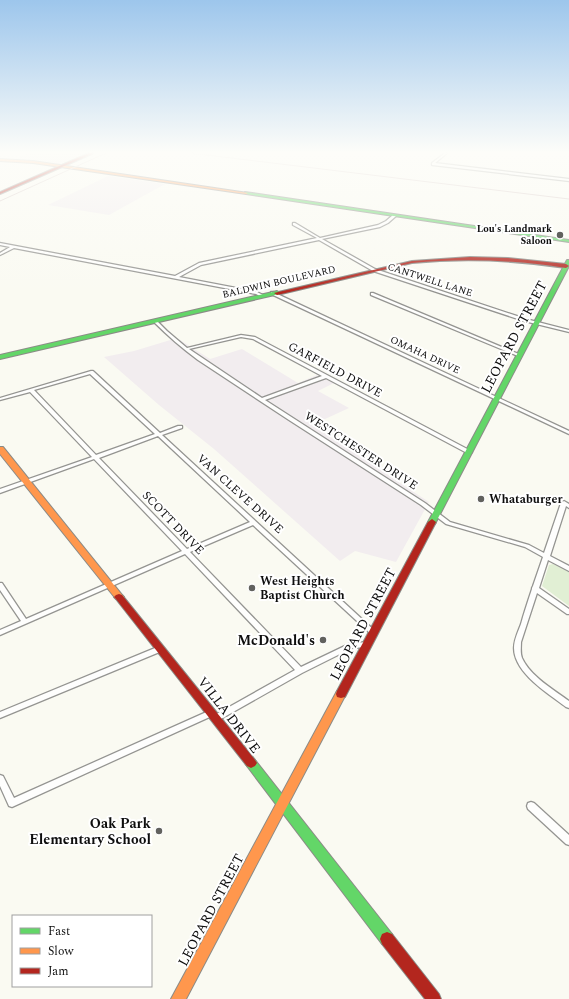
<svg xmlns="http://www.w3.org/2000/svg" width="569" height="999" font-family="Spectral,serif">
	<rect width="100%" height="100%" fill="#fafaf2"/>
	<g fill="#f2edef">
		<polygon points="31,153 85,153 60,164 39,160 15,159"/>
		<polygon points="108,176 165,184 109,215 48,205"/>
		<polygon points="177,338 210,359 242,349 298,383 317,375 334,383 318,391 349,408 312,425 429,502 396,562 355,551 340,561 214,449 159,405 104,357 134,351"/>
	</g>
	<polygon fill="#e1efd4" points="553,564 569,572 569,606 542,586 549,565"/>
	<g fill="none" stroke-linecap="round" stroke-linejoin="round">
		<defs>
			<g id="street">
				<polygon points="445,153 447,153 435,163 569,179 569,181 432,165 432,163"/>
				<polygon points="393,215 396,216 388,223 380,227 322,239 375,269 526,319 569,330 569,332 524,321 373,271 319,240 201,265 179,277 257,292 263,295 264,296 262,297 256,294 14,248 0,255 0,253 10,247 0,245 0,243 175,276 199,263 317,238 293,225 293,223 295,223 320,238 378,225 386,221"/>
				<polygon points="271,292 273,292 569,431 569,434 271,294"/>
				<polygon points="371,293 373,293 521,355 520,356 518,356 371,295"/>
				<path d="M 155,321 L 157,321 L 167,331 L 187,348 L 241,335 L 255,337 L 471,451 L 472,452 L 471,453 L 467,453 L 326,378 L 265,400 L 425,503 L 450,522 L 529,545 L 544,553 L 561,503 L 564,501 L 569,504 L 569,508 L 566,506 L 550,556 L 569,566 L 569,571 L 548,560 L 539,588 L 569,609 L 569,614 L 567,614 L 537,593 L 521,642 C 521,647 520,653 522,658 C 530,676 554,690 569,701 L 569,708 L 566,707 C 549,694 514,673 514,648 C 514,640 518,632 521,624 C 524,613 528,601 532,589 L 532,588 L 533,586 L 543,557 L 525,547 L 446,524 L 421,505 L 289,420 L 198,360 C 182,348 168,336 155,323 ZM 241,337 L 253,339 L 322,376 L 262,398 L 189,349 Z"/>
				<path d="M 91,371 L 93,371 L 160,433 L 178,426 L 182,426 L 182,428 L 162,435 L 376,632 L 375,634 L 371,634 L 253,525 L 190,552 L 301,667 L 349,644 L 366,642 L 368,643 L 369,645 L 368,647 L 352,648 L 302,673 L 219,720 L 216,721 L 213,720 L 212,718 L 213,716 L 295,670 L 185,554 L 0,635 L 0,630 L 21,621 L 0,590 L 0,583 L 2,583 L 26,619 L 182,551 L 94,459 L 0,493 L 0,489 L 92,457 L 30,392 L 0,400 L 0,398 ZM 90,374 L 155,434 L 96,455 L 34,390 ZM 158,436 L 250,522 L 187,549 L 99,458 Z"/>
				<polygon points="160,646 162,647 163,649 162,651 0,718 0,712"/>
				<polygon points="211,710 214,711 215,713 214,715 12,807 9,806 0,786 0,775 3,776 14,798"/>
				<polygon points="531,802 534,803 569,835 569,845 566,844 528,809 527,806 528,803"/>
			</g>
			<g id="fast">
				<polygon points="245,192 569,240 569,242 246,194"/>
				<polygon points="567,260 569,260 569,266 436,522 435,524 429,524 428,522"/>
				<polygon points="277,291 280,293 279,294 0,359 0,355"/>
				<polygon points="251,758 255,760 392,934 394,939 392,944 387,946 382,944 247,766 245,763 247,760"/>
			</g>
			<g id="slow">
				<polygon points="0,159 33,161 248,193 246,194 33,163 0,161"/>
				<polygon points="0,447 3,447 122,595 124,597 122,599 116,599 0,454"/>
				<polygon points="341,690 345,691 346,694 186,999 171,999 337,691"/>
			</g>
			<g id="jam">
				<polygon points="89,153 94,153 0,194 0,192"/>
				<path d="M 470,257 L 508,258 L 566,264 L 569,266 L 566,268 C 514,260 464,258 412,263 L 277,295 L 274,293 L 412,261 Z"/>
				<polygon points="432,519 436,522 345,697 341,698 337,697 336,694 337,691 428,522"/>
				<polygon points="119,594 122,595 255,760 257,763 255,766 251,768 247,766 116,599 114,597 116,595"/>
				<polygon points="387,932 392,934 439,994 441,999 425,999 382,944 380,939 382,934"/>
			</g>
		</defs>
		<use href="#street" stroke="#949491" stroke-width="2.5"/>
		<use href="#fast" stroke="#8b8b87" stroke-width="2"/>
		<use href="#slow" stroke="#8b8b87" stroke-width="2"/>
		<use href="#jam" stroke="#8b8b87" stroke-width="2"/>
		<use href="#street" fill="#fefefd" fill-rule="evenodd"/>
		<use href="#fast" fill="#63d668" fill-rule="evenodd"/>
		<use href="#slow" fill="#ff974d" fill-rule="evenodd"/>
		<use href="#jam" fill="#b3261e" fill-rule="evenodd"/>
		<g stroke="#d6c7c5" stroke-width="1">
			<polyline points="190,153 569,199"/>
			<polyline points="0,201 106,153"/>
		</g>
	</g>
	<linearGradient id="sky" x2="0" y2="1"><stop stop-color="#9dc6ec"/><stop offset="0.52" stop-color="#fdfdf9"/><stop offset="1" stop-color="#fdfdf9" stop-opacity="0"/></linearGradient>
	<rect width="569" height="293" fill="url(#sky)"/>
	<g fill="#61615e" stroke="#fff" stroke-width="1.5">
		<circle cx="560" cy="235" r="4"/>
		<circle cx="481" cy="499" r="4"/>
		<circle cx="252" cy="588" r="4"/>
		<circle cx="323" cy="640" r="4"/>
		<circle cx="159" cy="831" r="4"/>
	</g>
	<g text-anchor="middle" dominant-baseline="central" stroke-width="4" stroke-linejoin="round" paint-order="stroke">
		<g font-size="10" font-weight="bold" fill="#0e0e0e" stroke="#fff" text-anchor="end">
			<text x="552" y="229">Lou's Landmark<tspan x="552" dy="12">Saloon</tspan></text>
		</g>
		<g font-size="10" fill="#0e0e0e" stroke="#fff">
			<text transform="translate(430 280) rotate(18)">CANTWELL LANE</text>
			<text transform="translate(279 282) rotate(-13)">BALDWIN BOULEVARD</text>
			<text transform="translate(425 355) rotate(25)">OMAHA DRIVE</text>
		</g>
		<g font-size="12" fill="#0e0e0e" stroke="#fff">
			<text transform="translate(335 370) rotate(28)">GARFIELD DRIVE</text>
			<text transform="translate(361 451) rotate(33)">WESTCHESTER DRIVE</text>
			<text transform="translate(240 494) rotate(42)">VAN CLEVE DRIVE</text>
			<text transform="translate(173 523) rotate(46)">SCOTT DRIVE</text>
		</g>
		<g font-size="12" font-weight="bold" fill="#0e0e0e" stroke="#fff" text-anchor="start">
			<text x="489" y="499">Whataburger</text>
			<text x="260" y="581">West Heights<tspan x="260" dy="14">Baptist Church</tspan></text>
		</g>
		<g font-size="14" fill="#0e0e0e" stroke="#fff">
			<text transform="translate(514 337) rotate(-62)">LEOPARD STREET</text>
			<text transform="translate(363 624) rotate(-62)">LEOPARD STREET</text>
			<text transform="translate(229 715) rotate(52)">VILLA DRIVE</text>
			<text transform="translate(211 910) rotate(-62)">LEOPARD STREET</text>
		</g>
		<g font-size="14" font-weight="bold" fill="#0e0e0e" stroke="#fff" text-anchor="end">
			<text x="315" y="640">McDonald's</text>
			<text x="151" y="823">Oak Park<tspan x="151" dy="16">Elementary School</tspan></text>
		</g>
	</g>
	<rect x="12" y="915" width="140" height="72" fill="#ffffff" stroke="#9f9f9f"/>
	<rect x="20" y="928" width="20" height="6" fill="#63d668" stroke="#9f9f9f"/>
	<text x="48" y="935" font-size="12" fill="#0e0e0e">Fast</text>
	<rect x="20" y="948" width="20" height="6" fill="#ff974d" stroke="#9f9f9f"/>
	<text x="48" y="955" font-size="12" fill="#0e0e0e">Slow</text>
	<rect x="20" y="968" width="20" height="6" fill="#b3261e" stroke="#9f9f9f"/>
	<text x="48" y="975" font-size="12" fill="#0e0e0e">Jam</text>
</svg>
